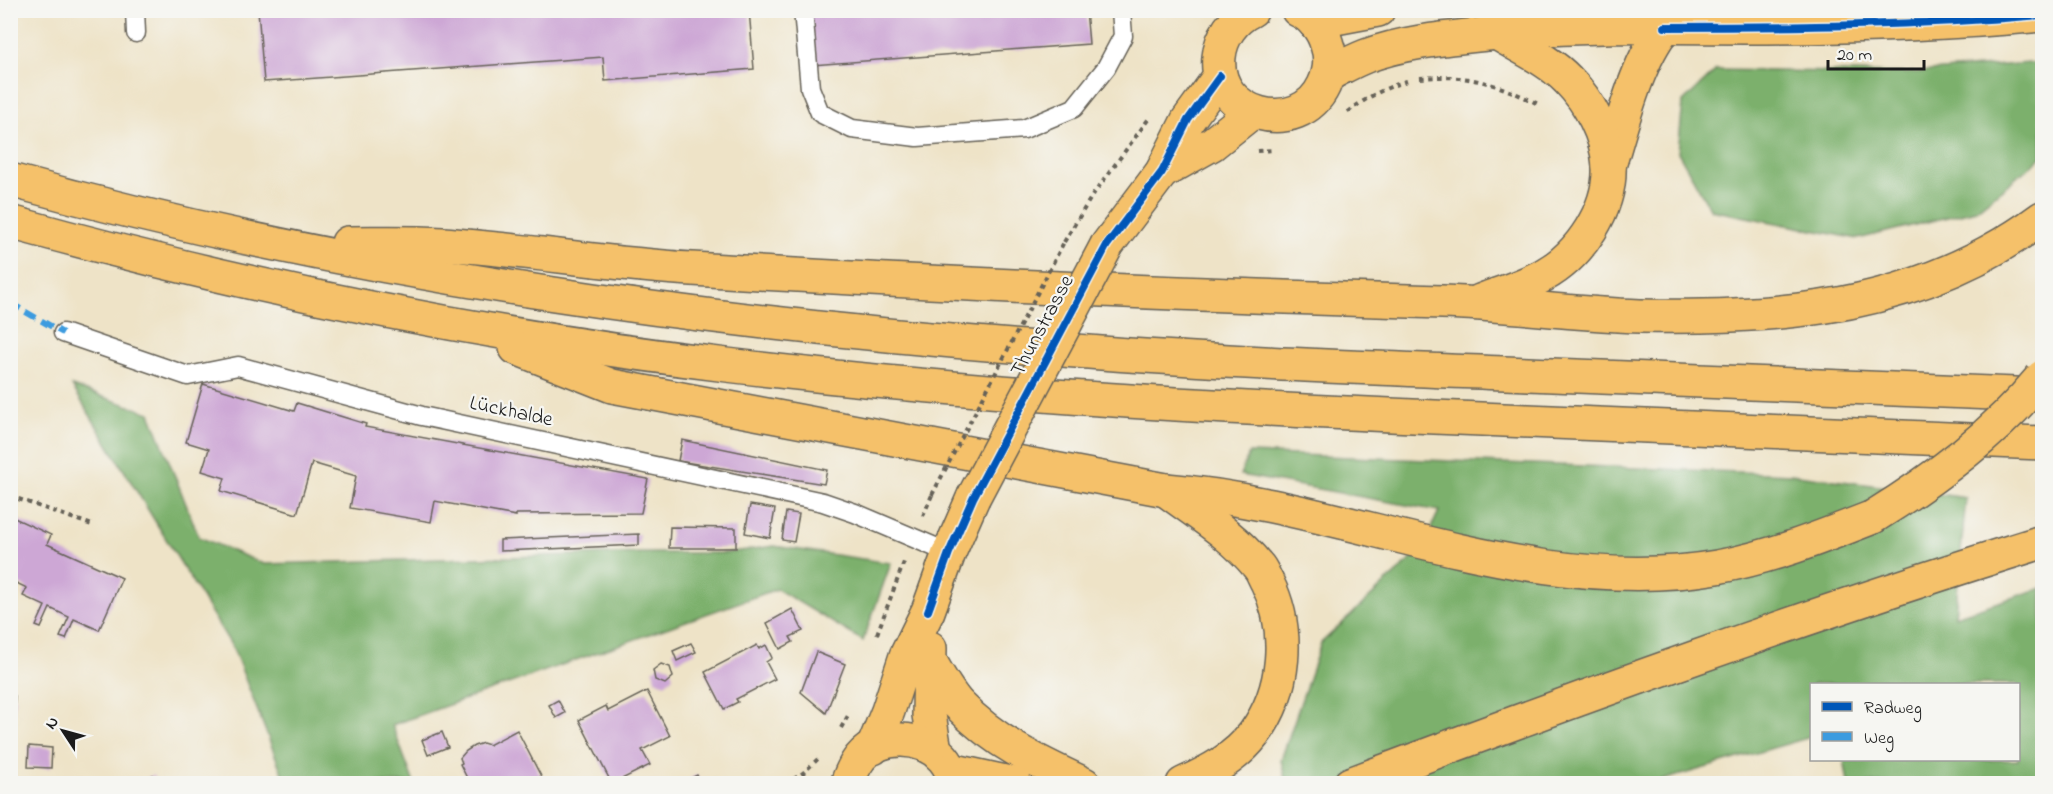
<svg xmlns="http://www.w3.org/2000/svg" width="2053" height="794" font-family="'Indie Flower',sans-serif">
	<rect width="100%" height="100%" fill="#f6f6f2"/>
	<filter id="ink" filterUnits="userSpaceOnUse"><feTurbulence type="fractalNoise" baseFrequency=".0167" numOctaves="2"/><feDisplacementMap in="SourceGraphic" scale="12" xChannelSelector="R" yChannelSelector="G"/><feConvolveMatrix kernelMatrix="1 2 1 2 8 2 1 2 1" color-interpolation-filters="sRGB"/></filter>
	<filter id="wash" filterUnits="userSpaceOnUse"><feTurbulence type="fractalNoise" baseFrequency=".008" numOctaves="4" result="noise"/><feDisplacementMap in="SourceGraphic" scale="24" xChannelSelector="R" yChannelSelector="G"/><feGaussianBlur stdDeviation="1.35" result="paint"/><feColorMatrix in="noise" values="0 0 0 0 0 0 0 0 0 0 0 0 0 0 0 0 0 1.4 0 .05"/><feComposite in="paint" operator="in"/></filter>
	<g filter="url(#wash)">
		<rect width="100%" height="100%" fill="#eee3c7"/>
		<g fill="#7cb06c" stroke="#4c6644" stroke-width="1.5">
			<polygon points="2042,62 2042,157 1976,210 1858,239 1711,210 1678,152 1683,102 1716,70 1905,73"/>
			<polygon points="72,386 150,413 199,537 264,564 644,553 726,553 774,546 891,563 863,641 777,589 392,725 414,783 286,783 233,648"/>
			<polygon points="1249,453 1791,474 1966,498 1955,616 2042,588 2042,783 1848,783 1844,760 2018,760 2018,684 1812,684 1811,737 1653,783 1286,783 1281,760 1321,643 1421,550 1439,511 1240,475"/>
		</g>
		<g id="blocks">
			<g fill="#cda7d5">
				<polygon points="258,10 749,10 754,69 605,81 603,57 264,82"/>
				<polygon points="807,10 1086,10 1089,44 812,65"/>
				<polygon points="203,384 294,411 297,403 366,424 365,427 648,479 641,513 516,514 516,516 435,501 431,522 350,508 356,476 312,463 297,514 221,491 225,478 202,471 209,449 186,442"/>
				<polygon points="682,440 827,470 824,484 678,461"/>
				<polygon points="750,505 775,509 770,538 745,533"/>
				<polygon points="786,512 799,514 794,542 782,540"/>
				<polygon points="10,516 51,535 47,544 122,578 99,630 74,619 66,639 60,637 69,617 50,608 41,628 36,626 45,606 23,596 27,588 10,580"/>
				<polygon points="670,527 736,528 736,548 669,548"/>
				<polygon points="639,534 639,545 500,551 500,540"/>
				<polygon points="792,609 803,631 790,637 793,642 780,649 767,623"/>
				<polygon points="691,643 696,652 677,661 673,651"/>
				<polygon points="757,645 759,649 766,645 772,658 766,662 775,679 736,699 738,702 724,709 705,672"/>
				<polygon points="816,652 845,664 826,713 801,692"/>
				<polygon points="661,664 670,667 673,677 665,684 655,680 653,670"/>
				<polygon points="647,691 670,736 642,750 650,765 612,784 579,720 606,706 608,711"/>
				<polygon points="10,696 15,696 12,742 10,742"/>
				<polygon points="558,700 565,713 556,718 549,705"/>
				<polygon points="517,730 545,784 470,784 460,764 462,763 460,758 466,751 474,746 483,743 489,745"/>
				<polygon points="442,732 448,747 428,755 422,740"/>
				<polygon points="29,746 52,748 51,768 28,767"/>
				<polygon points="153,775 158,784 135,784"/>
				<polygon points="697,775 701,784 680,784"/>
			</g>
		</g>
	</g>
	<g filter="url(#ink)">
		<use href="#blocks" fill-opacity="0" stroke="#666258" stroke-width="1.5"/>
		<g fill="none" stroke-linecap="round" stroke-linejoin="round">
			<defs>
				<g id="lane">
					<polyline points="135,10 136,33"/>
					<polyline points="803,10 810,88 820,113 852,129 917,137 1024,129 1074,108 1106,68 1123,36 1121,10"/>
					<polyline points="63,333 188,376 238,366 422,416 823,502 855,513 949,553"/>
				</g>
				<g id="primary">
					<path d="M 1252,10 C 1233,19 1221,37 1219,57 C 1213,116 1299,139 1324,85 C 1330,72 1332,59 1327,45 C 1323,30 1312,16 1298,10"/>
					<polyline points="1314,22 1378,10"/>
					<path d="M 1329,74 C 1341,68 1353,61 1366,56 C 1401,43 1439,39 1477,35 C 1567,25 1658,26 1748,27 C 1846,27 1945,24 2042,15"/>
					<polyline points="1162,172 1212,144 1252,112"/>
					<polyline points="1107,245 1162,172 1188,120 1220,76"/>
					<polyline points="930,648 929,715 935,750"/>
					<polyline points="873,748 888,711 906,656 928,611 949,553 973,498"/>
					<path d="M 847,784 C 850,775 854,766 860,758 C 881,733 922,735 943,758 C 950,766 953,774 955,784"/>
				</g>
				<g id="highway">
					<path d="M 1609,166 C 1622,124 1637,61 1665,27 C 1669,21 1676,16 1681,10"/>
					<path d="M 10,180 C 358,276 717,325 1076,351 C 1226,363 1377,368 1528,374 C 1700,381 1871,388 2042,395"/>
					<path d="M 10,222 C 245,287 485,336 727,365 C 962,393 1199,407 1435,417 C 1638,426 1840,434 2042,443"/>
					<path d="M 348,243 C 380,243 411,242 443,244 C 526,250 609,264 692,269 C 942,284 1192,295 1442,302 C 1508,304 1574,314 1640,316 C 1700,317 1762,316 1821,307 C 1901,295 1977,266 2042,218"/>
					<path d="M 1480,301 C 1501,293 1524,286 1544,275 C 1580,255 1611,209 1609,166 C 1607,135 1589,101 1568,80 C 1549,60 1519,47 1495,32"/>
					<path d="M 516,348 L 612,386 L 1166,490 C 1349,505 1530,599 1717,567 C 1772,557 1822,537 1873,517"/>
					<path d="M 1166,490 C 1198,514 1233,535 1258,566 C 1262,570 1264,577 1267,582 C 1291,630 1286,691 1254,734 C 1236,758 1209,772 1183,784"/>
					<path d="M 931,663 C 940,678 948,693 959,705 C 994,742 1039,763 1084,784"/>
					<polyline points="951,770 1015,784"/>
					<path d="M 1350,784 C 1579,698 1809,614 2042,542"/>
				</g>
			</defs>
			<use href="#lane" stroke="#666258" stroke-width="21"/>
			<use href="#primary" stroke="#666258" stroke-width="36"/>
			<use href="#highway" stroke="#666258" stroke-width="36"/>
			<g stroke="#666258" stroke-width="4" stroke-dasharray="4.5 4.5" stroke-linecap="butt">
				<path d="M 1420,78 C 1468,74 1497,83 1540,105"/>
				<path d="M 1348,112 C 1366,98 1384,88 1407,81"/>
				<polyline points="1257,151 1273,150"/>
				<polyline points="1064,242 1092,196 1150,117"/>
				<polyline points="10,496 92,525"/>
				<polyline points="923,516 932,495"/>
				<polyline points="877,634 904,562"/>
				<polyline points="841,728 849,714"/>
				<polyline points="786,784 803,773 821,756"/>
			</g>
			<use href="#lane" stroke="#fff" stroke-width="18"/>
			<use href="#primary" stroke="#f5c16b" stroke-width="33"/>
			<use href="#highway" stroke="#f5c16b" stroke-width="33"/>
			<defs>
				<polyline id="primary-bridge" points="973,498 1107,245"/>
				<path id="highway-bridge" d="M 1873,517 C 1936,478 1995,434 2042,377"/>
			</defs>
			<use href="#primary-bridge" stroke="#666258" stroke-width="36" stroke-linecap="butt"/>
			<use href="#highway-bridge" stroke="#666258" stroke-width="36" stroke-linecap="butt"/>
			<polyline stroke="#666258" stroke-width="4" stroke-dasharray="4.5 4.5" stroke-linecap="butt" points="932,495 1064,242"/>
			<use href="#primary-bridge" stroke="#f5c16b" stroke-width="33"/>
			<use href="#highway-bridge" stroke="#f5c16b" stroke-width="33"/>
			<polyline stroke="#3c9bdf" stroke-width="6" stroke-dasharray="12 6" stroke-linecap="butt" points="10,303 63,333"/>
			<defs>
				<g id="cycleway">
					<path d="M 1665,27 C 1791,27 1917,26 2042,15"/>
					<polyline points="928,611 949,553 973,498 1107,245 1162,172 1188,120 1220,76"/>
				</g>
			</defs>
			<use href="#cycleway" stroke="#f6f6f2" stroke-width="11"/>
			<use href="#cycleway" stroke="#0057b8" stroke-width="8"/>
		</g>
	</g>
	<g text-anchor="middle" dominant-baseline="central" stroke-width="4.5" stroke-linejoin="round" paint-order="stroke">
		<g font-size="21" fill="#1c1c1c" stroke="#f6f6f2">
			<text transform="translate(1043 326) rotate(-62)">Thunstrasse</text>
			<text transform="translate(511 412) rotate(12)">Lückhalde</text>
		</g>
	</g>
	<rect width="2053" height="794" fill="none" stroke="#f6f6f2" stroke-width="36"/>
	<rect x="1810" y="683" width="210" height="78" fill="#f6f6f2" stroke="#9f9f9c" stroke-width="1.5"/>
	<rect x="1822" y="702" width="30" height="9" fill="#0057b8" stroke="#9f9f9c" stroke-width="1.5"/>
	<text x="1864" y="713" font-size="18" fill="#1c1c1c">Radweg</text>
	<rect x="1822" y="732" width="30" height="9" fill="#3c9bdf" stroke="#9f9f9c" stroke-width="1.5"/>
	<text x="1864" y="743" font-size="18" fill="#1c1c1c">Weg</text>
	<g transform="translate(63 731) rotate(306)" stroke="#f6f6f2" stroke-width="4.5" paint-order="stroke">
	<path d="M0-4.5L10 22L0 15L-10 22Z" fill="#1c1c1c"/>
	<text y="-9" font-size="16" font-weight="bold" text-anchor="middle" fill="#1c1c1c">N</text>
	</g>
	<path d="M1828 60v9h96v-9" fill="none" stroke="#1c1c1c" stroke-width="3"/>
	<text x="1837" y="60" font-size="18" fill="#1c1c1c" stroke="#f6f6f2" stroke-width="4.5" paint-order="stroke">20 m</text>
</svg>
